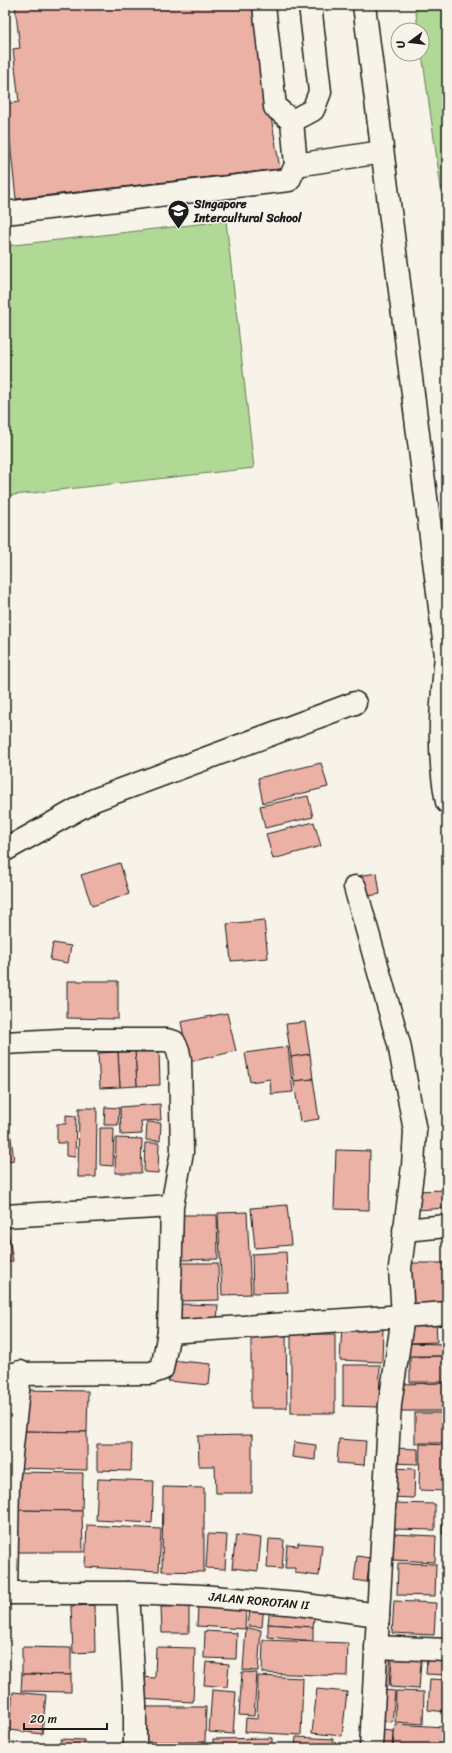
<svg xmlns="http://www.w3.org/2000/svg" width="452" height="1753" font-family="Sriracha,sans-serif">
	<rect width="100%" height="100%" fill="#f7f3e8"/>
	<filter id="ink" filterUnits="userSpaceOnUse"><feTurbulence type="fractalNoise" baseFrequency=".025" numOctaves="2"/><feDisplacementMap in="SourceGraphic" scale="8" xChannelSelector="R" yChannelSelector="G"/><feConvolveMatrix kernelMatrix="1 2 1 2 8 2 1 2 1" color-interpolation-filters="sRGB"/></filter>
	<g filter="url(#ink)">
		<g fill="#b1d996" stroke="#667a59">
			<polygon points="415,5 447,5 447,230 422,54 422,30 418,30"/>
			<polygon points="226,221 254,468 5,496 5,246"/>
		</g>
		<g fill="#ebb1a5" stroke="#1c1c1c">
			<polygon points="15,5 254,5 259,48 280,169 16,199 6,104 19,102 13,49 20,48"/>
			<polygon points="321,763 328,787 263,803 258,778"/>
			<polygon points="308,796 313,817 265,828 260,806"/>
			<polygon points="314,822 321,846 273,859 266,834"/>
			<polygon points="120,863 129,894 92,906 81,875"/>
			<polygon points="377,873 380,894 362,897 358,876"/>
			<polygon points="264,920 268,958 231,961 227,924"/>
			<polygon points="53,943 71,946 68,963 50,960"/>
			<polygon points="67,981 118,981 118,1019 67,1018"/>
			<polygon points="227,1013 236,1051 189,1062 181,1022"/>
			<polygon points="305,1022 310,1054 291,1057 286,1024"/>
			<polygon points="288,1047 293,1092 271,1094 270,1079 250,1082 245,1053"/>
			<polygon points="159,1050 160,1085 137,1086 135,1051"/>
			<polygon points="135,1051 137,1086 120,1087 118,1052"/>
			<polygon points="118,1052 120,1087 100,1088 98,1053"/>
			<polygon points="310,1054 313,1079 294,1081 291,1057"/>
			<polygon points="313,1079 319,1119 300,1122 294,1081"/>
			<polygon points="160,1104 161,1120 141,1121 142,1134 121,1135 120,1107"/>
			<polygon points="105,1107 119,1108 118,1125 104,1125"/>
			<polygon points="79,1108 97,1108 96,1177 78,1177"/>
			<polygon points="66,1115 76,1116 75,1157 66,1156 66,1143 57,1143 57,1124 66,1124"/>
			<polygon points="147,1122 161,1123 160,1141 146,1140"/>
			<polygon points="100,1128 114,1128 113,1166 100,1165"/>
			<polygon points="10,1131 14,1160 5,1161 5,1132"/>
			<polygon points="116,1138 142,1139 141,1173 115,1173"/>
			<polygon points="145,1143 159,1143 158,1173 144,1172"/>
			<polygon points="336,1150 370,1151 369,1210 334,1209"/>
			<polygon points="447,1190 447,1208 416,1210 415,1191"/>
			<polygon points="287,1205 291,1245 255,1248 251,1208"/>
			<polygon points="247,1212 251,1294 222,1295 218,1213"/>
			<polygon points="179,1215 217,1215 218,1259 180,1260"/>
			<polygon points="8,1232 13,1261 5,1263 5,1233"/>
			<polygon points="286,1252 288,1292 253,1293 252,1254"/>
			<polygon points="180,1263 218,1263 219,1300 181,1301"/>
			<rect x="408" y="1263" width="39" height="43"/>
			<polygon points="179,1304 218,1305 217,1324 178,1322"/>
			<polygon points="445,1316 447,1316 447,1341 444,1341"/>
			<polygon points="436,1319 437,1342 407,1343 407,1320"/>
			<polygon points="342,1326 383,1327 382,1362 340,1360"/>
			<polygon points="286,1331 287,1408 251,1408 251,1332"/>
			<rect x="291" y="1334" width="44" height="79"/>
			<polygon points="400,1343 446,1344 446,1356 408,1356 408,1363 400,1362"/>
			<polygon points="447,1356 447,1382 410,1382 410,1357"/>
			<polygon points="170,1360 211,1364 209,1385 168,1381"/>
			<polygon points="343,1365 380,1365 379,1407 343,1406"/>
			<polygon points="447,1383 447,1411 399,1411 399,1384"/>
			<polygon points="21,1390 88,1391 87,1432 21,1431"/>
			<rect x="415" y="1413" width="32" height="30"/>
			<polygon points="21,1431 87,1432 87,1470 20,1468"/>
			<polygon points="252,1435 252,1493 216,1493 215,1466 199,1466 198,1436"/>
			<polygon points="339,1439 366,1441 364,1465 337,1463"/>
			<polygon points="294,1442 316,1445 315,1460 292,1457"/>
			<polygon points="97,1444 132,1444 131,1471 97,1470"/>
			<polygon points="420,1444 447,1445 447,1491 419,1490"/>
			<polygon points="392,1448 418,1449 418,1464 391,1463"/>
			<polygon points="391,1468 415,1469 414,1498 390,1497"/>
			<polygon points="15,1472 83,1473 82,1511 15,1510"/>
			<polygon points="98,1479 154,1481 152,1523 96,1520"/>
			<polygon points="163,1487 204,1488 204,1572 162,1571"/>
			<polygon points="444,1498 447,1498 447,1534 442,1534"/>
			<polygon points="394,1503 435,1504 435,1530 394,1529"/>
			<polygon points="15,1510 82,1511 83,1552 15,1552"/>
			<polygon points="87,1525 161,1529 159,1571 85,1567"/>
			<polygon points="208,1534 227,1535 225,1569 206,1568"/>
			<polygon points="393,1534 436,1536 435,1562 392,1560"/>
			<polygon points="236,1535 261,1538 258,1571 232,1568"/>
			<polygon points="269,1539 284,1540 282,1569 267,1568"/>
			<polygon points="298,1543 322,1545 319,1576 295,1573 295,1568 285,1568 287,1545 298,1546"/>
			<polygon points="357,1556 370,1558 367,1582 354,1580"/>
			<polygon points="398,1563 436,1564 435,1596 397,1595"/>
			<polygon points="394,1601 436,1603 434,1635 392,1633"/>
			<polygon points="251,1602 264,1604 262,1627 248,1626"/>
			<polygon points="94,1605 95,1652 73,1653 71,1606"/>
			<polygon points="189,1606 189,1633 162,1633 161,1607"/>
			<polygon points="198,1607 246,1610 245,1629 197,1626"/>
			<polygon points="270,1607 315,1610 313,1627 268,1624"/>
			<polygon points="268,1624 313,1627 313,1641 268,1637"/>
			<polygon points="246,1628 261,1630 258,1671 243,1670"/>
			<polygon points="205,1631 237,1633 236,1659 204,1658"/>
			<polygon points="263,1640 348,1643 347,1676 262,1673"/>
			<polygon points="22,1647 71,1648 71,1675 22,1674"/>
			<polygon points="156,1647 195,1648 193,1702 140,1699 141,1677 155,1678"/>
			<polygon points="393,1648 422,1649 419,1689 390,1687"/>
			<polygon points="382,1650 391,1650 389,1686 379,1685"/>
			<polygon points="427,1658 447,1659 447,1675 426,1674"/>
			<polygon points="206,1662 229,1664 227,1687 204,1685"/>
			<polygon points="242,1672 257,1673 254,1716 239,1715"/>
			<polygon points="22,1674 71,1675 71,1692 21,1691"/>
			<polygon points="258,1676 303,1678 301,1735 245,1732 246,1718 257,1719"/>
			<polygon points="430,1679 447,1680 447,1712 428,1710"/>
			<polygon points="317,1689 347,1692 342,1736 312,1733"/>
			<polygon points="212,1690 236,1692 233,1734 209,1732"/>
			<polygon points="382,1690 395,1691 392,1722 379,1721"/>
			<polygon points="396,1691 424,1692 423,1724 395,1722"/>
			<polygon points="13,1692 46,1695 42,1734 9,1730"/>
			<polygon points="136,1707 206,1707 205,1742 136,1742"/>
			<polygon points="446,1714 447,1714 447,1747 443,1747"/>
			<polygon points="395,1724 444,1727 443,1748 393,1748"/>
			<polygon points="379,1730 393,1731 392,1748 378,1748"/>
			<polygon points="296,1737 333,1739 332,1748 295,1748"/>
			<polygon points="272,1738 272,1748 213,1748 213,1739"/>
			<polygon points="61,1739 84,1740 84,1748 60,1748"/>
		</g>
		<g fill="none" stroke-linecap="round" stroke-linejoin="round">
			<defs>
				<g id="minor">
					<polyline points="264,5 275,107 292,121 313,110 320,92 310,5"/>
					<path d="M 364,5 L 446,656 C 441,706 437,752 447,802"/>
					<polyline points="296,165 382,152"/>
					<polyline points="5,213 289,180 296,165 292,121"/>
					<polyline points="5,850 94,800 355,703"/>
					<polyline points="355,887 399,1044 415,1131 413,1166 400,1268 403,1316 390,1404 378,1615"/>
					<polyline points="5,1043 61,1040 166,1040 174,1042 178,1050 180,1060 182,1152 172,1206 169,1332 162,1369 151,1373 5,1374"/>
					<polyline points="5,1216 172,1206"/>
					<polyline points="404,1230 447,1226"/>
					<polyline points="169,1332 447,1313"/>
					<polyline points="5,1593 128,1593 201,1596 298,1604 378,1615 371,1748"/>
					<polyline points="6,1593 8,1483 20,1372"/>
					<polyline points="128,1593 135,1704 135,1748"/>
					<polyline points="376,1647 447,1650"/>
				</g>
			</defs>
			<use href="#minor" stroke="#1c1c1c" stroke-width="25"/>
			<use href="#minor" stroke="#f7f3e8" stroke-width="22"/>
		</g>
	</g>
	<defs>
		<symbol id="school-pin" viewBox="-11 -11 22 30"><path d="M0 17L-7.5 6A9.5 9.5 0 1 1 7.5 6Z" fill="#1c1c1c" stroke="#f7f3e8"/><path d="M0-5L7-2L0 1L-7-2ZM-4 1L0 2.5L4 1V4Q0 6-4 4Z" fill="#fff"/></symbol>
	</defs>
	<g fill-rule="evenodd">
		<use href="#school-pin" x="166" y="198" width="25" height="34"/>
	</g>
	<g text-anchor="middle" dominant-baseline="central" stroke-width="3" stroke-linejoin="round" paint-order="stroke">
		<g font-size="12" font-weight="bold" fill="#1c1c1c" stroke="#f7f3e8" text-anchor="start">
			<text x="194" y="204">Singapore<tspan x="194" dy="14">Intercultural School</tspan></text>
		</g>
		<g font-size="12" fill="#1c1c1c" stroke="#f7f3e8">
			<text transform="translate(259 1601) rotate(5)">JALAN ROROTAN II</text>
		</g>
	</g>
	<rect width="452" height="1753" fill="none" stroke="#f7f3e8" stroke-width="20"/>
	<rect x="10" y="10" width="432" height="1733" fill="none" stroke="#1c1c1c" stroke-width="1.5" filter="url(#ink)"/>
	<g transform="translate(410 42) rotate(255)"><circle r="19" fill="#f7f3e8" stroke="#9f9d96"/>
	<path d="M0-3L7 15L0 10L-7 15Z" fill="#1c1c1c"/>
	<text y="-6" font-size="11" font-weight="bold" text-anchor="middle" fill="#1c1c1c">U</text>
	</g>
	<path d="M24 1723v6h83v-6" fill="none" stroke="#1c1c1c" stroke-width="2"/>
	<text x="30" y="1723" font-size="12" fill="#1c1c1c" stroke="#f7f3e8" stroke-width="3" paint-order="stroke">20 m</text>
</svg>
